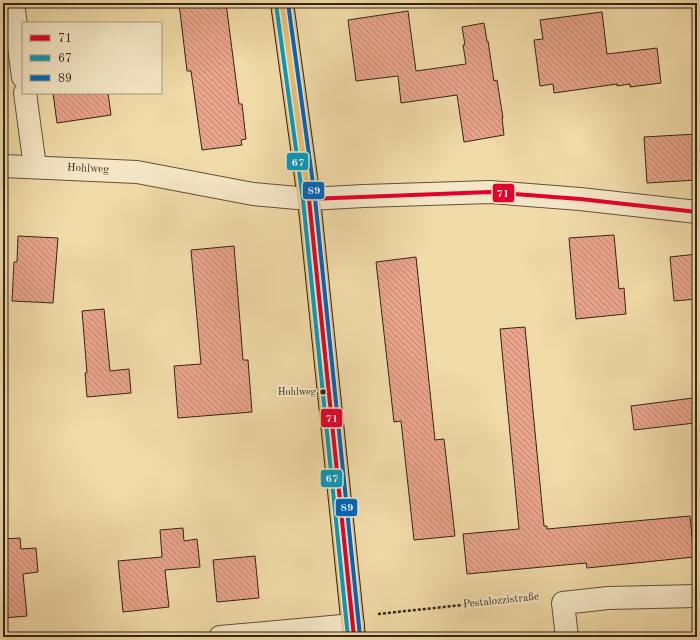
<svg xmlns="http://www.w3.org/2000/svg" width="700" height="640" font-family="'Old Standard TT',serif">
	<defs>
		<pattern id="building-back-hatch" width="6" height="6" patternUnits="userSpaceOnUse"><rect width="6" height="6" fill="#e9a48c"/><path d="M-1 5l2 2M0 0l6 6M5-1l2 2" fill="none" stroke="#bd8571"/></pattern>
	</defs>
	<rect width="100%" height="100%" fill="#f0daa7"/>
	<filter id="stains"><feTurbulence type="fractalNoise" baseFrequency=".005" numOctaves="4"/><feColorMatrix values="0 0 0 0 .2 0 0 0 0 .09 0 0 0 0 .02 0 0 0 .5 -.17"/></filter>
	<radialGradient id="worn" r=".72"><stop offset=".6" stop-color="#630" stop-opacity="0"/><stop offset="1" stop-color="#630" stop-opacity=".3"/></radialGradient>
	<g fill="url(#building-back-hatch)" stroke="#332517">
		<polygon points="179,3 226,3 239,104 242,104 246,139 241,140 242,145 202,150 191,71 187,71"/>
		<polygon points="408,11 416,71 466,64 463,45 465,45 462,27 484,23 487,41 488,41 494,81 497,80 503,118 502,118 504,135 464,142 457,95 401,103 398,76 356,81 348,20"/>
		<polygon points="602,12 607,54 657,48 661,83 630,87 630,84 617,86 617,84 554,93 553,84 540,86 534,40 543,39 540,20"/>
		<polygon points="53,93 108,93 111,115 57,123"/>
		<polygon points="697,134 697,180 647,183 644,137"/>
		<polygon points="614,235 619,289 624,288 626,314 576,319 569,238"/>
		<polygon points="18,236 58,238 53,303 12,301 14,262 17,262"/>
		<polygon points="234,246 243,360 248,360 252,412 178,418 174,366 201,364 191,250"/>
		<polygon points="697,254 697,299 674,301 670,257"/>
		<polygon points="416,257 435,440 444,439 455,536 414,540 401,421 394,422 376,262"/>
		<polygon points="104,309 110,371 129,369 131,393 87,397 85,373 87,373 82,311"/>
		<polygon points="525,327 544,526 547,526 547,529 690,516 694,557 587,568 586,563 467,574 463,534 519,529 500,329"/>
		<polygon points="693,398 695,423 634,430 631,406"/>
		<polygon points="183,528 184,541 197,539 200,567 165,570 169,607 123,612 118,561 162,557 160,530"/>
		<polygon points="20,538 21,549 36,548 38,572 23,574 27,616 3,618 3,539"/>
		<polygon points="255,556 259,598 217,602 213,560"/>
	</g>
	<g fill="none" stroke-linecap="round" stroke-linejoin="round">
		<defs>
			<g id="minor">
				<polyline points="13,3 23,77"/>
				<polyline points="25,93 35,167"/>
				<polyline points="3,166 137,172 253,194 309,199 364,196 490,192 580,199 697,212"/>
				<polyline points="220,637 353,625"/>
				<polyline points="567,637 563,603 608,598 697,596"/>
			</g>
			<polyline id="major" points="282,3 309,199 354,637"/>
		</defs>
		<use href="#minor" stroke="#62523b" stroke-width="24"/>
		<use href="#major" stroke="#332517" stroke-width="24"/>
		<polyline stroke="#332517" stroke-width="2.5" stroke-dasharray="3 2" stroke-linecap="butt" points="378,614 538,597"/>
		<use href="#minor" stroke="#f5e7c6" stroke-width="22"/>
		<use href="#major" stroke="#e8bd74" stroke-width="22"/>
		<defs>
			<g id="bus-1">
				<polyline points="309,199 354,637"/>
				<polyline points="309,199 490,192 580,199 697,212"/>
			</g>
			<polyline id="bus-2" points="276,4 303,200 348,637"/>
			<polyline id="bus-3" points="288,3 315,198 360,636"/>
		</defs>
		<use href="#bus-1" stroke="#f5e7c6" stroke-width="7"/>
		<use href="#bus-2" stroke="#f5e7c6" stroke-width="7"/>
		<use href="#bus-3" stroke="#f5e7c6" stroke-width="7"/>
		<use href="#bus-1" stroke="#e4002b" stroke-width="4"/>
		<use href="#bus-2" stroke="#059cbc" stroke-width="4"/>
		<use href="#bus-3" stroke="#0065bd" stroke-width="4"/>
	</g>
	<circle fill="#332517" stroke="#f5e7c6" stroke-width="1.5" cx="323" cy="392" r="3.5"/>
	<g text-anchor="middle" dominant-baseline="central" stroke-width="4" stroke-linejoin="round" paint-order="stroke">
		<g font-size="10" fill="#332517" stroke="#f5e7c6" text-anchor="end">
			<text x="316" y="392">Hohlweg</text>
		</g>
		<g font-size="11" fill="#332517" stroke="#f5e7c6">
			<text transform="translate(88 169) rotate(3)">Hohlweg</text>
			<text transform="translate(501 601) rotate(-6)">Pestalozzistraße</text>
		</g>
	</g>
	<g stroke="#f5e7c6" stroke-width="1.5">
		<rect x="286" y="152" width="23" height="19" rx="4" fill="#059cbc"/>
		<rect x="302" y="181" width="23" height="19" rx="4" fill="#0065bd"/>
		<rect x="492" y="183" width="23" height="20" rx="4" fill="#e4002b"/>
		<rect x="320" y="408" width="23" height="20" rx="4" fill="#e4002b"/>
		<rect x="320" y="469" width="23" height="19" rx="4" fill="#059cbc"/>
		<rect x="335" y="498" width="23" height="19" rx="4" fill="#0065bd"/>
	</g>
	<g font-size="11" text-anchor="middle" font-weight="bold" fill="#fff">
		<text x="298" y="166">67</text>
		<text x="314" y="194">89</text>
		<text x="503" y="197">71</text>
		<text x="332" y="422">71</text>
		<text x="332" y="482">67</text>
		<text x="347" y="511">89</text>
	</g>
	<rect width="700" height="640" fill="none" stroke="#f0daa7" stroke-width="16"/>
	<rect x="4" y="4" width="692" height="632" fill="none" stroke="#332517" stroke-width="2"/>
	<rect x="8" y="8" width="684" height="624" fill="none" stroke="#332517"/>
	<rect x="22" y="22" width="140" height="72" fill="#f5e7c6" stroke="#a79980"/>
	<rect x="30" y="35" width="20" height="6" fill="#e4002b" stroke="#a79980"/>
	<text x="58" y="42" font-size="12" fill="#332517">71</text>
	<rect x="30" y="55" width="20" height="6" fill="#059cbc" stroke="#a79980"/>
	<text x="58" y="62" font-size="12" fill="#332517">67</text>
	<rect x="30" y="75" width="20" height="6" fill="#0065bd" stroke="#a79980"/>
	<text x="58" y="82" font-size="12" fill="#332517">89</text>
	<rect width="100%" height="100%" filter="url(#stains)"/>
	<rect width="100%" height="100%" fill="url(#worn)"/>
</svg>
